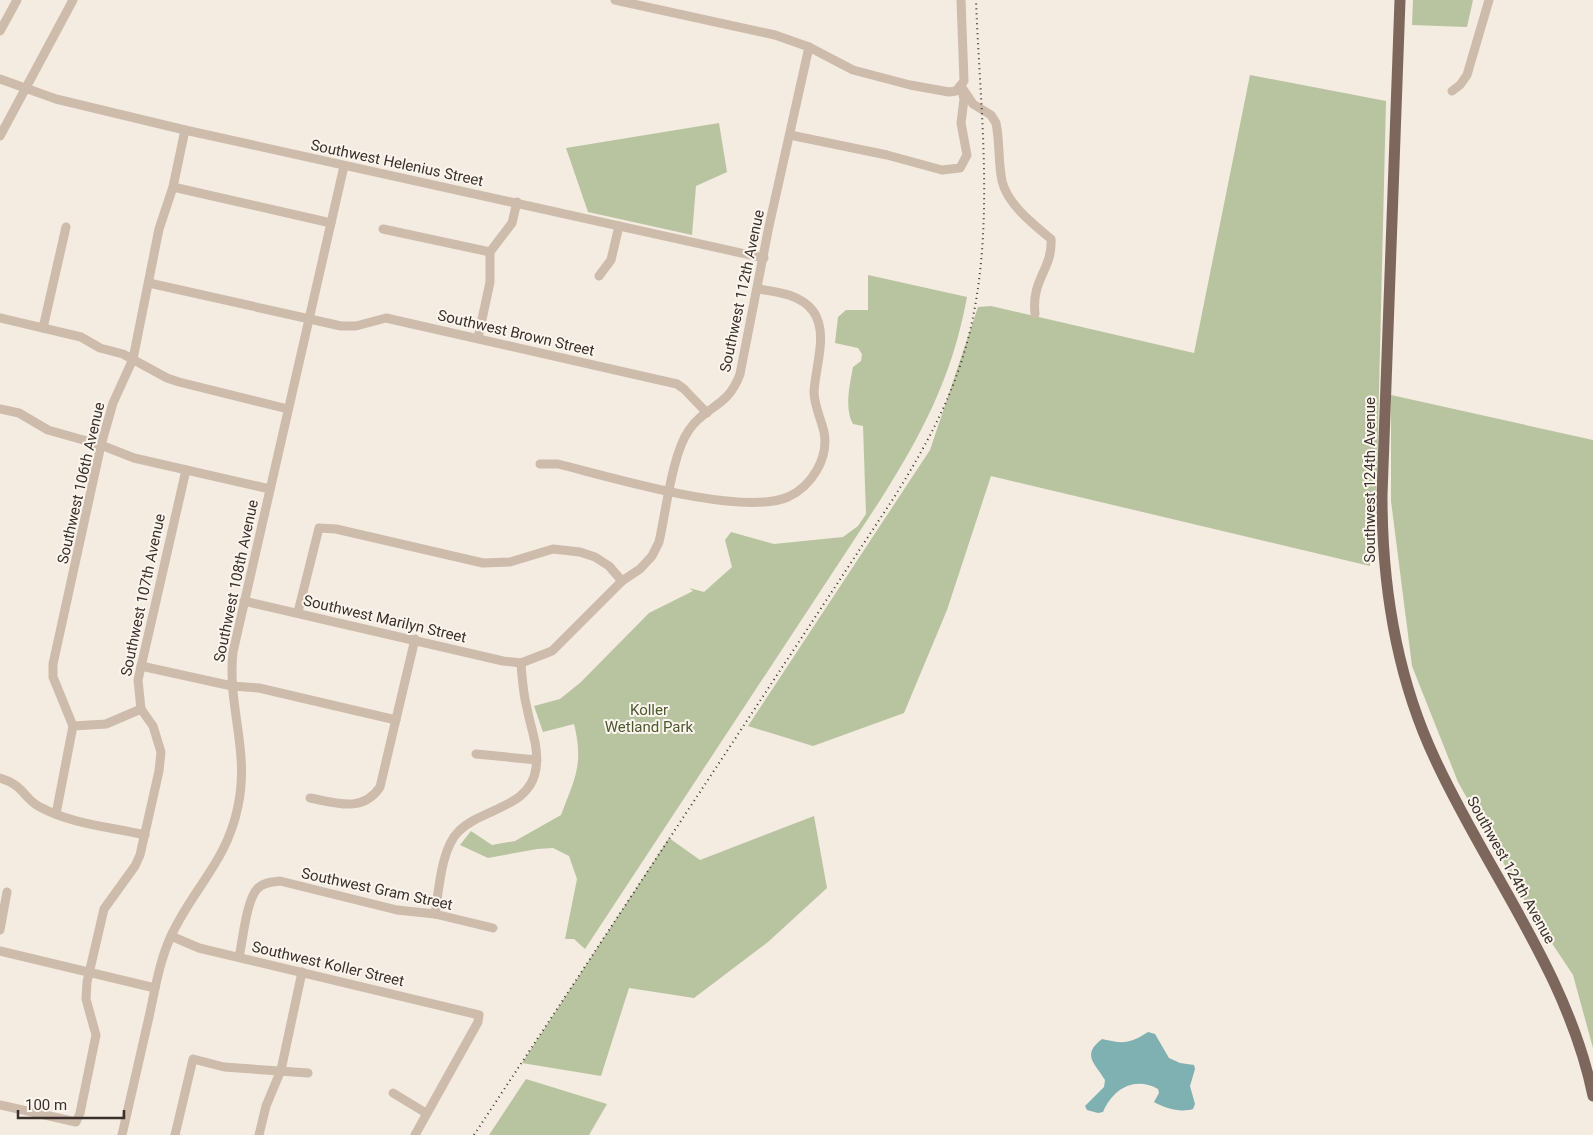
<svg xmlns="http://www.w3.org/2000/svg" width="1593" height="1135" font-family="Roboto,sans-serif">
	<rect width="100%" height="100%" fill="#f4ebe1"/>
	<g fill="#b8c4a0">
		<polygon points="1413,0 1473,0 1467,27 1412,25"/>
		<polygon points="1250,75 1386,101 1377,474 1370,566 991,476 947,610 904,713 813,746 748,726 930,450 978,307 991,306 1194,353"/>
		<polygon points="719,123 727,172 696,186 692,235 588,212 566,148"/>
		<path d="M 868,275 L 967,297 C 952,378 922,434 879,502 L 585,949 L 574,939 L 565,939 L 577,879 L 569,856 L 553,848 L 537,849 L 488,858 L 460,845 L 471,831 L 492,845 L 515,841 L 561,815 C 575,778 584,764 574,724 L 543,732 L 534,706 L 560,699 L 581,682 L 649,613 L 693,591 L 689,588 L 704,592 L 732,567 L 725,540 L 731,532 L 774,544 L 843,537 L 858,526 L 866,514 L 863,426 L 853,424 C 844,408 850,384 853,367 L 861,361 L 862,354 L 858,348 L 835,343 L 838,317 L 846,310 L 868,310 Z"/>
		<polygon points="1391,395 1593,440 1593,1048 1573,975 1530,910 1458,782 1412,666 1391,501"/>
		<polygon points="814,816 827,888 768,942 694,998 629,988 601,1076 522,1063 669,838 700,860"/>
		<polygon points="526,1079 607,1104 589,1135 489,1135"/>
	</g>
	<path fill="#7fb0b2" d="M 1148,1032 L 1155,1034 L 1169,1058 L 1180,1063 L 1194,1065 L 1195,1069 L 1190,1086 L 1195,1104 L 1193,1109 C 1180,1113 1165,1108 1154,1102 L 1159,1093 L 1158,1089 C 1134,1076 1113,1089 1103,1112 L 1098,1113 L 1087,1110 L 1085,1106 L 1104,1087 L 1105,1080 C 1095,1063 1081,1055 1102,1039 C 1124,1044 1129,1044 1148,1032 Z"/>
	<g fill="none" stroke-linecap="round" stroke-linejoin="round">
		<g stroke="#cdbbac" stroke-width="9">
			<polyline points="615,0 775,35 809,47 853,70 910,85 949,92 956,91 964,81 961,0"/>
			<polyline points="0,31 17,0"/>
			<polyline points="0,79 56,99 185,130 764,258"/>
			<path d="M 961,86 L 973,104 L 991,115 L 996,123 C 1000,142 998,162 1002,181 C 1008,205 1033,224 1051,239 C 1053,269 1031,279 1035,314"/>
			<polyline points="1452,91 1460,85 1467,75 1489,0"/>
			<polyline points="790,135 887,155 942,170 960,168 967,155 961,123 964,99 962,91"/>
			<polyline points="0,136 73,0"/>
			<polyline points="173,187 331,223"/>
			<polyline points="383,229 490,252"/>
			<polyline points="599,276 611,260 619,226"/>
			<polyline points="149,283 341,326 356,326 386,318 677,384 684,389 707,413"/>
			<polyline points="0,318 81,337 100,348 123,354 167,378 179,382 288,409"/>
			<polyline points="43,328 66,227"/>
			<polyline points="478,338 490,282 490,252 512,223 517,202"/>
			<polyline points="0,409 19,413 48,430 101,445 134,458 270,489"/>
			<path d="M 540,464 L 558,464 C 611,477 741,517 788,497 C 812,486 829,458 824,432 C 821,419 814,405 814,392 C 815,367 829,333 813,311 C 800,294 777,292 758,289"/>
			<path d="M 244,601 L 503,661 L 521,663 L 552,651 L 622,581 L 640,569 L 652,556 L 659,542 C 666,512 672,454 689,430 C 706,405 728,408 740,374 L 769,226 L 809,47"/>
			<polyline points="298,612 319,528 336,529 483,563 510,562 553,549 580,552 595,557 609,566 622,581"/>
			<polyline points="141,666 232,686 259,688 396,720"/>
			<polyline points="73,726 106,724 141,709"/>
			<polyline points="476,754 537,760"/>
			<path d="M 0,778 C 24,785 24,799 40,807 C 71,824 111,827 145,835"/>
			<path d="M 310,798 C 336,803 363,813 380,787 L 415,639"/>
			<polyline points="56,814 73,726 53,677 53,664 101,445 113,403 133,359 159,229 173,187 185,130"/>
			<path d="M 435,914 C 439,890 441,848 459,831 C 482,808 531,808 536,768 C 539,746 531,730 527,708 C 523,693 522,678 521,663"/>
			<polyline points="0,930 7,892"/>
			<polyline points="171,936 199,948 479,1015 478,1022 415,1135"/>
			<polyline points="0,951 155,988"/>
			<path d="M 239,957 C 243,940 246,900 258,888 C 264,882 273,882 280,881 L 397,910 L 435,914 L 493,928"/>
			<polyline points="393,1093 426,1113"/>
			<polyline points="0,1105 76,1122 80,1113 96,1035 86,999 87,982 104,909 135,866 140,855 159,771 161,752 153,726 141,709 138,680 186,470"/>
			<path d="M 122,1135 C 131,1096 140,1056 149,1017 C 155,990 159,962 171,936 C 193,888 227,862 238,806 C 250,750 227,706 233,652 L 344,166"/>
			<polyline points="175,1135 193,1059 224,1067 308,1073"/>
			<polyline points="259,1135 266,1106 281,1070 302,972"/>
		</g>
		<path stroke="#7d675c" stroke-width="11" d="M 1400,0 L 1382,495 C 1382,586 1396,676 1435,759 C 1487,872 1568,973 1593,1096"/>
		<path stroke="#3b302b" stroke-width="2" stroke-dasharray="1 4" stroke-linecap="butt" d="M 474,1135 L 893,499 C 925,448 953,397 968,339 C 996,229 980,112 976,0"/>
	</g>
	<g text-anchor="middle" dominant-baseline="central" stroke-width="4" stroke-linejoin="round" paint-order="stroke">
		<g font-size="15" fill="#3b302b" stroke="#fbf5ee">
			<text transform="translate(397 163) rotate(12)">Southwest Helenius Street</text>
			<text transform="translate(742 291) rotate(-78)">Southwest 112th Avenue</text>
			<text transform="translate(516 333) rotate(13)">Southwest Brown Street</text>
			<text transform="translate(1370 480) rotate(-90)">Southwest 124th Avenue</text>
			<text transform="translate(81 483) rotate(-77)">Southwest 106th Avenue</text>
			<text transform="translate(236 581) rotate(-78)">Southwest 108th Avenue</text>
			<text transform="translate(143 595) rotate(-78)">Southwest 107th Avenue</text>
			<text transform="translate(385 619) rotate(13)">Southwest Marilyn Street</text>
			<text transform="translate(1511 870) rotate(61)">Southwest 124th Avenue</text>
			<text transform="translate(377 889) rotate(12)">Southwest Gram Street</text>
			<text transform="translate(328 964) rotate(13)">Southwest Koller Street</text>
		</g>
		<g font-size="15" fill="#4a5a2e" stroke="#fbf5ee">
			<text x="649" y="710">Koller<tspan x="649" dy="17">Wetland Park</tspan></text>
		</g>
	</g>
	<path d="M18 1110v8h106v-8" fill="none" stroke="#3b302b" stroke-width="2.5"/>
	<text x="25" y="1110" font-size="15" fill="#3b302b" stroke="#fbf5ee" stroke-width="4" paint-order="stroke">100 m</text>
</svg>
